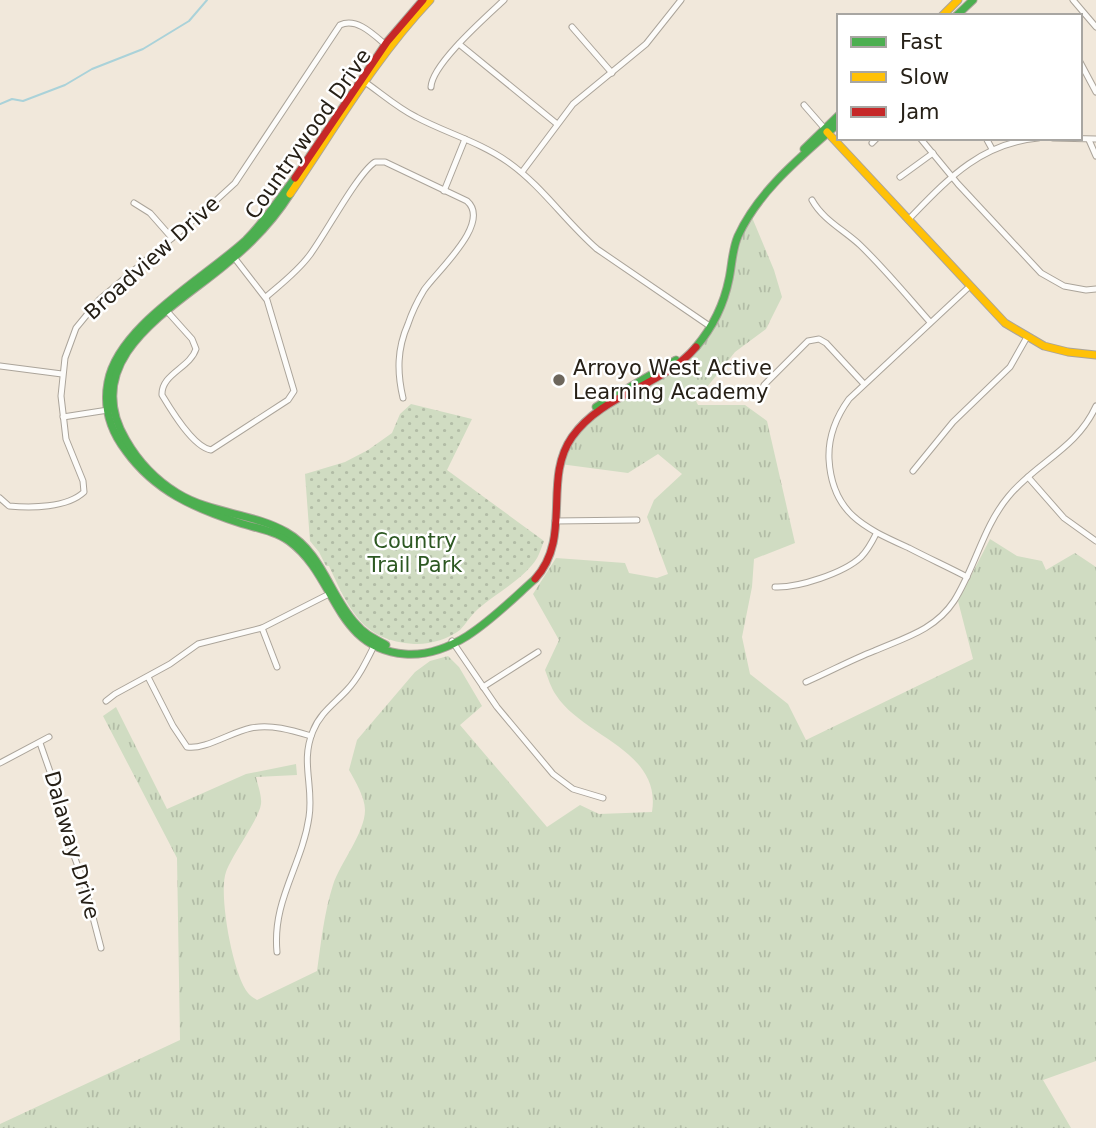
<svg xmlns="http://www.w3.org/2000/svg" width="1096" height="1128" font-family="'DejaVu Sans',sans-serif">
	<defs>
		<pattern id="grass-tufts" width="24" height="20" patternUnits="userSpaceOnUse" patternTransform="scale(1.75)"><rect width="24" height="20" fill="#d0dcc2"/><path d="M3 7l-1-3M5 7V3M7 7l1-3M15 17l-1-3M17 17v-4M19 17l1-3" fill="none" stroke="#b2bca6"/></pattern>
		<pattern id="park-dots" width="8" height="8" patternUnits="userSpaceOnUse" patternTransform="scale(1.75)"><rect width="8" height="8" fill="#d0dcc2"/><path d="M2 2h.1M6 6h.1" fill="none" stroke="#b2bca6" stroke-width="1.8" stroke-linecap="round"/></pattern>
	</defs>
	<rect width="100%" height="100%" fill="#f1e8db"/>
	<path fill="url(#grass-tufts)" d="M 751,215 L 774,270 L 782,297 L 766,329 L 735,352 L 696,401 L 698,405 L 745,405 L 767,421 L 795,543 L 754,559 L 752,587 L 742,637 L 750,674 L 788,704 L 806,740 L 973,659 L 958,601 L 990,539 L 1017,556 L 1042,561 L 1046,570 L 1075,553 L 1096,567 L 1096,1061 L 1043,1080 L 1071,1128 L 0,1128 L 0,1124 L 180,1040 L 177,858 L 103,716 L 116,707 L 167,809 L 246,774 L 296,764 L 297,775 L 256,777 C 258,786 262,796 261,804 C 259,819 233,853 226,872 C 218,893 233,976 248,993 C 250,996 254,998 257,1000 L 317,971 C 321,943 324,913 333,885 C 340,863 365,833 365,810 C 365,797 355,781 349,770 L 357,740 L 415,672 L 430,661 L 448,656 L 459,667 L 482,706 L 460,725 L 547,827 L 580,805 L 599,814 L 652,812 C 662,750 583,737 556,695 C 551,688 548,678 545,670 L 559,640 L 533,594 L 556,558 L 625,563 L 629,573 L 657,578 L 668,574 L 647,517 L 654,500 L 682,474 L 658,454 L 628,473 L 560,464 L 585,421 L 693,350 L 719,308 L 734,247 Z"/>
	<path fill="url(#park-dots)" d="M 411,404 L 472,419 L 447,470 L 544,541 C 541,549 538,559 532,565 C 517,583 495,594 478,609 C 471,615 466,624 460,630 C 448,639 429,645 414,644 C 362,641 349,609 329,566 L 326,566 L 319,552 L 310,541 L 305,474 L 345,462 L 368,450 L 392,433 L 400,414 Z"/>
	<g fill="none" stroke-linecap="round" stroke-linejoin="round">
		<polyline stroke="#aad2d9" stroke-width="2" points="0,104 12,99 23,101 65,85 92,69 143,49 189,21 207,0"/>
		<defs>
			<g id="street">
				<polyline points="1073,0 1096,27"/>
				<polyline points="572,27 612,73"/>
				<polyline points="459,44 557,124"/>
				<polyline points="1080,62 1096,92"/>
				<path d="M 362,80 C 380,92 396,107 416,117 C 446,133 480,142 508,162 C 542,186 565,221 597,249 L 711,327"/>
				<path d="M 431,87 C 432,64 486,17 504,0"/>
				<polyline points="804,105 825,129"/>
				<polyline points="920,138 958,184 1041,273 1064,286 1086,290 1096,289"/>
				<polyline points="986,138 992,149"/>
				<polyline points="1053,138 1096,139"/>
				<polyline points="1089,140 1096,156"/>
				<polyline points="872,143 877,138"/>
				<polyline points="522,172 573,104 646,44 681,0"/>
				<polyline points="900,177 933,153"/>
				<polyline points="444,191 465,139"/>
				<path d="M 812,200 C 823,220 844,230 860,245 C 885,269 907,296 930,322"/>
				<polyline points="134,203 150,213 172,238"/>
				<path d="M 908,220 C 947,180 979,144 1038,138"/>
				<path d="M 266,297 C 281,284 297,272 309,256 C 325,235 357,174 375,162 L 385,162 L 467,201 C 492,223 437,271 424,290 C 418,300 412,312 408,324 C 397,349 397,372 403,398"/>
				<path d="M 166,310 L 192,339 L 196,349 C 190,368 161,374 162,395 C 171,410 193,447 211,450 L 288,400 L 294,391 L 267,300 L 233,256"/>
				<polyline points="0,366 62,374"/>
				<polyline points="759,397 764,385 808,341 819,339 826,343 864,384"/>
				<polyline points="63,417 108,410"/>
				<polyline points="913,471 953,422 1010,367 1027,337"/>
				<polyline points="1028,477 1064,518 1096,541"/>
				<path d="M 0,498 L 9,506 C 31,508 67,508 84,492 L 83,481 L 66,439 L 61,396 L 65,358 L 76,328 L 99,300 L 211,205 L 235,183 L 340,25 C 357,17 374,35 387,46"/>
				<polyline points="555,521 637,520"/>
				<path d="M 967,577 C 948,567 928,558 909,548 C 865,528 832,514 829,459 C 828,436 836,417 849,399 L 970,286"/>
				<path d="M 775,587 C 798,588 844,573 861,557 C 868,550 872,542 876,534"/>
				<polyline points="262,628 277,667"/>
				<polyline points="452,641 497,707 553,774 573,789 603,798"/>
				<path d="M 148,677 L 173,726 L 187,747 C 205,750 231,732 251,728 C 271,724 291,730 311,736"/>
				<path d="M 806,682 C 829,672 851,660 874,651 C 904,638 935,630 954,601 C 975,568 983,527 1008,497 C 1036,462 1076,450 1096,406"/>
				<polyline points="483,687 538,652"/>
				<polyline points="106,701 115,694 170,664 198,644 262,628 331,593"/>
				<polyline points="40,743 55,786 62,823 84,883 101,948"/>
				<polyline points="0,763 49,737"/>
				<path d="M 277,952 C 272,900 302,866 309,817 C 314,786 300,762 313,731 C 320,713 334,704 347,690 C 359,677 367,660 375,644"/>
			</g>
			<g id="fast">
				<polyline points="956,16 973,0"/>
				<polyline points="804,149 839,115"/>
				<path d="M 295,178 C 279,199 265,221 246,240 C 205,278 118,326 108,382 C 103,408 110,430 126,451 C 155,491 194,508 240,523 C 256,528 275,531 289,541 C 337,576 334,648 405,654 C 457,658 499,611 535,579"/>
				<path d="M 290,194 C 273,221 252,243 226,264 C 174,308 77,358 126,440 C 138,461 156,480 177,493 C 211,514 253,513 286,532 C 323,553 329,595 356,624 C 364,634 375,639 386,645"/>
				<path d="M 696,347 C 712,328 724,304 729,279 C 732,265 732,250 738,236 C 759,190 802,156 839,123"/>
				<polyline points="596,407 676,360"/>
			</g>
			<g id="slow">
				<polyline points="942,16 958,0"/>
				<polyline points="827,132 1005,323 1044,346 1068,352 1096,355"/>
				<path d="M 290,194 C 335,128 375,58 430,0"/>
			</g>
			<g id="jam">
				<polyline points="295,178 387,42 423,0"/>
				<path d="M 535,579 C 573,537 542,480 572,437 C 603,393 662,387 696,347"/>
			</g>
		</defs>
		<use href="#street" stroke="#aba49a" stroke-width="7"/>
		<use href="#fast" stroke="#aba49a" stroke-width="9"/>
		<use href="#slow" stroke="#aba49a" stroke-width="9"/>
		<use href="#jam" stroke="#aba49a" stroke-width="9"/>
		<use href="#street" stroke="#fdfcfa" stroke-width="5"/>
		<use href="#fast" stroke="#4caf50" stroke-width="7"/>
		<use href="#slow" stroke="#ffc107" stroke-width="7"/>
		<use href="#jam" stroke="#c62828" stroke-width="7"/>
	</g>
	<circle fill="#6d665c" stroke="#fff" stroke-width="2.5" cx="559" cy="380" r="7"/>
	<g text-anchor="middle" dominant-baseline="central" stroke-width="5" stroke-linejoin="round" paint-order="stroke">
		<g font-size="21" fill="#262017" stroke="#fff">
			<text transform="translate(308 134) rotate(-55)">Countrywood Drive</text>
			<text transform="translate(152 258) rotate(-42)">Broadview Drive</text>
			<text transform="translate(72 845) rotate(74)">Dalaway Drive</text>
		</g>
		<g font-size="21" fill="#262017" stroke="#fff" text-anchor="start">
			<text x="573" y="368">Arroyo West Active<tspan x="573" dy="24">Learning Academy</tspan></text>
		</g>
		<g font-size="21" fill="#2d5822" stroke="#fff">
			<text x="415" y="541">Country<tspan x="415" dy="24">Trail Park</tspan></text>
		</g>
	</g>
	<rect x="837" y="14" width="245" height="126" fill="#ffffff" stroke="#a8a6a2" stroke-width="2"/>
	<rect x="851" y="37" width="35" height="10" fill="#4caf50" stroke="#a8a6a2" stroke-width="2"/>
	<text x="900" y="49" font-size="21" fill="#262017">Fast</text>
	<rect x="851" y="72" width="35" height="10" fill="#ffc107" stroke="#a8a6a2" stroke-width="2"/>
	<text x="900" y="84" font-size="21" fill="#262017">Slow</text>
	<rect x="851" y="107" width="35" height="10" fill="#c62828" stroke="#a8a6a2" stroke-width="2"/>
	<text x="900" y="119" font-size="21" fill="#262017">Jam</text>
</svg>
